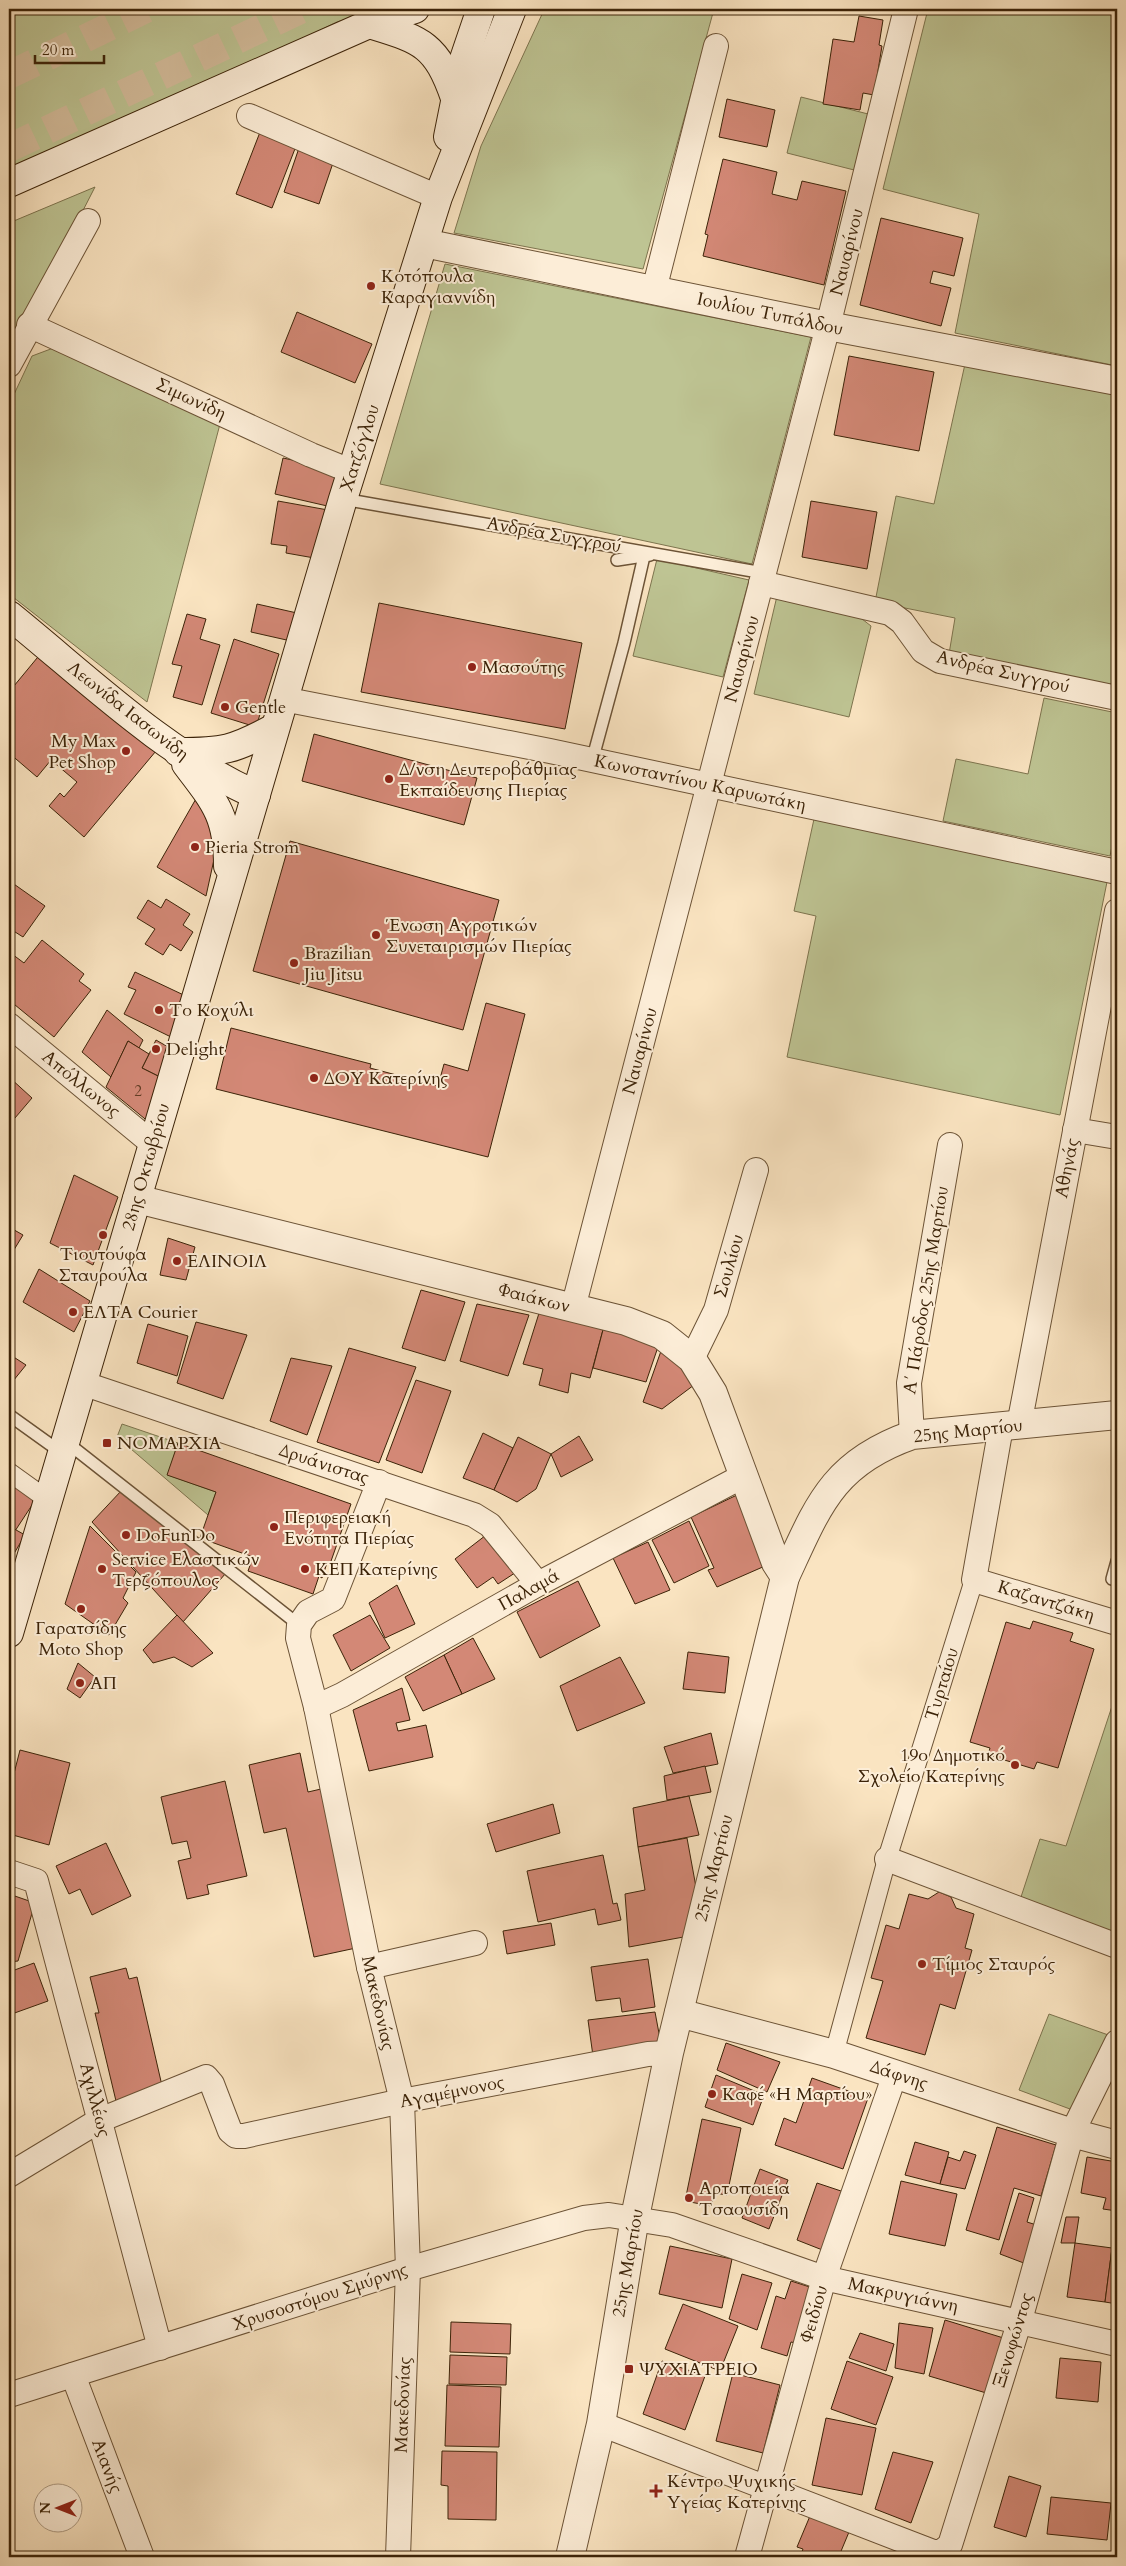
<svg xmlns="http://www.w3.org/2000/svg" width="1126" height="2566" font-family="Cardo,serif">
	<rect width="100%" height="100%" fill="#fae4c1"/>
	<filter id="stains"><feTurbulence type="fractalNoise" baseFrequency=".004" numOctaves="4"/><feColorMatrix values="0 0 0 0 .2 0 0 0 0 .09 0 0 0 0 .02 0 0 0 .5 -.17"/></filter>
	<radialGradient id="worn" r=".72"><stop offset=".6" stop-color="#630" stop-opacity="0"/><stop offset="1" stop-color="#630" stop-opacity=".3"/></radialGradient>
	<g fill="#bec493" stroke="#7d744e">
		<polygon points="9,9 378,9 337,22 123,125 9,174"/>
		<polygon points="557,9 714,9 643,269 454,233 481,146 544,10"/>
		<polygon points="928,9 1117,9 1117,366 955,333 979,214 883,189"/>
		<polygon points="801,97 876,116 862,172 787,153"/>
		<polygon points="95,187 9,355 9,223"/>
		<polygon points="445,264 811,337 752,564 380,484"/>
		<polygon points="56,347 220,424 147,702 9,594 9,405 32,356"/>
		<polygon points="965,364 1117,395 1117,689 949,654 955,618 875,602 896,496 934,504"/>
		<polygon points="657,559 749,580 723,677 633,656"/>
		<polygon points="777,596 857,615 871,626 849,717 754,694"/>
		<polygon points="1044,698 1117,713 1117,821 1110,856 943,821 956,759 1028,774"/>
		<polygon points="814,819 1107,882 1060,1115 787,1057 816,916 794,911"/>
		<polygon points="122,1424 178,1443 168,1475 216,1492 208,1515 117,1437"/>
		<polygon points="1117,1691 1117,1935 1020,1900 1040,1839 1066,1846"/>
		<polygon points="1049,2014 1114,2037 1078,2112 1019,2090"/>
	</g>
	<g fill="#d38876" stroke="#3c2308">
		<polygon points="859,16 883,20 879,45 882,46 874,95 863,93 860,110 823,104 833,39 854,42"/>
		<polygon points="727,99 775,110 767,147 719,137"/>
		<polygon points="262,127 298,141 272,208 236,194"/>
		<polygon points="299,148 334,160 319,204 284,192"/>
		<polygon points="723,159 777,172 772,194 797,200 802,181 846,191 824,285 703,256 708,235 705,234"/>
		<polygon points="881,218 963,238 954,276 933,271 930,283 951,288 941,326 860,305"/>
		<polygon points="297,312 372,344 355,383 281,352"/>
		<polygon points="849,356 934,372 919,451 834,435"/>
		<polygon points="283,458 344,471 336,508 275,494"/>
		<polygon points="278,501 328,510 320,559 286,553 287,546 271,544"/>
		<polygon points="811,501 877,512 867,569 802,557"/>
		<polygon points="379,603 582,643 565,729 361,692"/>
		<polygon points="257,604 297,613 291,641 251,632"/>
		<polygon points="187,614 206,619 200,639 220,645 202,705 173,697 182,666 172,664"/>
		<polygon points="234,639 279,654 256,727 211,713"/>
		<polygon points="42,652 156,751 84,837 49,806 60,793 64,797 77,782 51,760 37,777 9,753 9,692"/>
		<polygon points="314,734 477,778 464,825 302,781"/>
		<polygon points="197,797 220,832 206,896 157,867"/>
		<polygon points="290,841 499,900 463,1030 253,971"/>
		<polygon points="11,882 45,906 23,937 12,930 9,934 9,886"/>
		<polygon points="166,899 190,914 183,925 193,932 181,951 170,944 163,955 145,944 155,929 137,918 148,900 161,908"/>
		<polygon points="42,940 84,974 79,981 91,990 54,1037 9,1000 9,959 12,954 24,963"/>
		<polygon points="135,972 190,998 171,1037 124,1014 136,990 128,987"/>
		<polygon points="486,1003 525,1014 488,1157 216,1089 231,1028 371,1064 370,1068 438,1086 444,1064 468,1071"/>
		<polygon points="107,1010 143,1040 139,1048 128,1041 111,1077 82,1052"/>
		<polygon points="156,1040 175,1051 166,1080 142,1068"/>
		<polygon points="128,1041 149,1054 142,1068 166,1080 150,1123 106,1087"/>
		<polygon points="9,1077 32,1098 9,1125"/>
		<polygon points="74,1175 118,1197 93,1265 50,1243"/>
		<polygon points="9,1227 23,1235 9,1258"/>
		<polygon points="168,1238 195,1247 186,1280 160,1275"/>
		<polygon points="39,1269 90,1301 74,1332 23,1302"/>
		<polygon points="421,1290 465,1302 445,1361 402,1348"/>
		<polygon points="477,1304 529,1315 508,1376 460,1361"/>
		<polygon points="540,1310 604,1326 590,1378 571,1373 568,1393 539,1385 543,1369 523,1364"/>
		<polygon points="196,1322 247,1335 223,1399 177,1383"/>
		<polygon points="148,1324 188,1336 177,1376 137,1363"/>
		<polygon points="604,1326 659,1344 646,1382 593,1368"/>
		<polygon points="349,1348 416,1367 379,1463 317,1442"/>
		<polygon points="661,1351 685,1366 694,1385 662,1409 643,1402"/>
		<polygon points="9,1354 26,1365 9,1386"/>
		<polygon points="291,1358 332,1366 307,1435 270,1421"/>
		<polygon points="416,1380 451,1391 422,1473 386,1460"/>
		<polygon points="483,1433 513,1448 494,1490 463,1478"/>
		<polygon points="579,1436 593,1460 561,1477 551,1454"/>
		<polygon points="518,1437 551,1454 536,1489 517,1502 494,1490"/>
		<polygon points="178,1443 351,1504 330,1564 327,1563 322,1578 319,1576 313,1594 248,1571 253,1557 200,1538 216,1492 167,1475"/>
		<polygon points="9,1477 38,1496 15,1531 9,1526"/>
		<polygon points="122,1490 226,1573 183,1622 92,1522"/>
		<polygon points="737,1495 765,1566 717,1587 708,1570 714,1568 691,1517"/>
		<polygon points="689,1521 709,1566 674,1583 652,1540"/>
		<polygon points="9,1526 25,1535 9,1562"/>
		<polygon points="90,1526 136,1572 123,1598 128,1603 109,1635 65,1604"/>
		<polygon points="490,1532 521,1569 498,1584 493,1577 477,1588 455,1559"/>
		<polygon points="648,1542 670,1590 635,1604 613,1558"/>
		<polygon points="578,1581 600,1626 540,1658 517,1612"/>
		<polygon points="397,1585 415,1624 385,1638 369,1603"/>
		<polygon points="177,1615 213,1653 192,1667 174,1657 153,1663 143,1650"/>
		<polygon points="370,1615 390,1648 351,1671 333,1635"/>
		<polygon points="1033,1621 1073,1633 1070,1641 1094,1649 1058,1768 1037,1762 1034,1769 988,1755 990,1748 970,1742 1006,1622 1030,1629"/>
		<polygon points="473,1638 495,1679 462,1694 444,1655"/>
		<polygon points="688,1652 729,1657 725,1693 683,1689"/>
		<polygon points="444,1655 462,1694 423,1711 405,1677"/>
		<polygon points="620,1657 645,1703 577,1731 560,1686"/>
		<polygon points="78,1663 95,1677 80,1698 67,1689"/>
		<polygon points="402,1688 410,1720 396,1723 398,1731 426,1725 433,1757 369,1771 353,1710"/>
		<polygon points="711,1733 718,1764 673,1773 664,1747"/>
		<polygon points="20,1750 70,1763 49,1845 9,1834 9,1793"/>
		<polygon points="300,1753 308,1792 321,1789 356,1948 314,1957 286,1828 264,1833 249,1765"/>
		<polygon points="705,1766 711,1792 667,1800 664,1776"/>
		<polygon points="225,1781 247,1876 207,1885 209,1894 187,1899 178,1861 191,1858 187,1841 172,1844 161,1797"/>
		<polygon points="689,1796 699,1835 638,1847 633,1808"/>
		<polygon points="553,1804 560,1833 496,1852 487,1824"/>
		<polygon points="687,1838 698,1898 689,1936 629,1947 625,1894 645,1890 638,1847"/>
		<polygon points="106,1843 131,1896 92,1915 80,1889 69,1894 56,1866"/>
		<polygon points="603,1855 613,1904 617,1903 621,1920 598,1925 595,1909 538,1922 527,1871"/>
		<polygon points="939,1892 951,1897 956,1908 974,1914 965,1948 972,1950 955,2009 940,2004 925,2055 866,2038 883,1981 871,1978 886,1925 899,1929 909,1894 928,1899"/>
		<polygon points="9,1894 35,1903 18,1961 9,1962"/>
		<polygon points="551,1923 555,1945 507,1954 503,1931"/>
		<polygon points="648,1959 655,2007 622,2012 620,1998 596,2001 591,1967"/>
		<polygon points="34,1963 48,2001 9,2015 9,1972"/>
		<polygon points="126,1968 129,1979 137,1977 163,2090 116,2101 95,2013 99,2013 90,1977"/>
		<polygon points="655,2012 661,2044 593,2056 588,2020"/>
		<polygon points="726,2043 780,2062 767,2092 717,2070"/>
		<polygon points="716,2075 764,2095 753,2125 705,2107"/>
		<polygon points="812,2078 868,2098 843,2169 775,2145 784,2118 796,2123"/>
		<polygon points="702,2119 741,2128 727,2195 714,2193 711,2206 685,2201"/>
		<polygon points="997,2127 1056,2145 1041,2196 1014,2188 999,2240 966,2230"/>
		<polygon points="915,2142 949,2152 940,2184 905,2175"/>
		<polygon points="964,2151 976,2155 965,2189 940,2184 948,2157 960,2161"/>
		<polygon points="1087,2157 1117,2162 1117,2211 1103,2209 1106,2198 1081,2193"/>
		<polygon points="760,2169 788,2180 769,2229 742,2218"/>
		<polygon points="901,2181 957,2194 945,2246 889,2234"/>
		<polygon points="817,2183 847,2193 825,2251 797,2240"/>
		<polygon points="1019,2193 1034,2198 1027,2222 1043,2227 1029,2265 1000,2254"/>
		<polygon points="1066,2217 1079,2217 1075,2243 1061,2243"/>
		<polygon points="1075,2243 1112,2248 1105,2302 1067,2297"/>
		<polygon points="670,2246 732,2259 722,2308 659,2294"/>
		<polygon points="1112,2248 1117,2249 1117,2304 1105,2302"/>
		<polygon points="742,2274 772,2283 757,2330 729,2319"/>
		<polygon points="791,2281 816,2289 800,2344 791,2342 787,2356 761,2348 776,2296 785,2299"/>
		<polygon points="683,2304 738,2326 720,2371 665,2349"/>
		<polygon points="945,2320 1010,2340 993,2395 929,2376"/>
		<polygon points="451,2322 511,2324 510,2354 450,2352"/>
		<polygon points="899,2323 933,2328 924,2374 895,2368"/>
		<polygon points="860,2333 894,2344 886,2371 849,2358"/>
		<polygon points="450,2355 507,2357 506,2385 449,2384"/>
		<polygon points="1060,2358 1101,2362 1098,2402 1056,2398"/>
		<polygon points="662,2361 705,2376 685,2430 643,2414"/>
		<polygon points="847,2361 893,2377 876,2425 831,2409"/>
		<polygon points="733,2373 780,2385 763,2453 716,2441"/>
		<polygon points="447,2385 501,2387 499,2447 445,2446"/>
		<polygon points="826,2418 876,2428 862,2495 812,2485"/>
		<polygon points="442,2451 497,2452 496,2520 448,2519 448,2486 441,2485"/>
		<polygon points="893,2452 933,2462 911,2523 875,2509"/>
		<polygon points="1009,2476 1041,2486 1026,2537 994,2527"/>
		<polygon points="1051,2497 1111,2503 1107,2540 1047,2534"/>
		<polygon points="810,2516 849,2532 839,2556 843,2557 800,2557 803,2549 797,2547"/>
	</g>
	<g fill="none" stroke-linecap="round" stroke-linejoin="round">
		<g stroke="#d4bd9c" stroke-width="28" stroke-dasharray="28 14" stroke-linecap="butt">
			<polyline points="9,75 146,9"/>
			<polyline points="9,148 302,9"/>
		</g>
		<defs>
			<g id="service">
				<polyline points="343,499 764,573"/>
				<polyline points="617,560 650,555"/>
				<polyline points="592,761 624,643 644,556"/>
				<polyline points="9,1415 62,1453"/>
				<polyline points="65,1441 299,1625"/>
				<polyline points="1112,1579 1117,1561"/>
			</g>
			<g id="pedestrian">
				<polyline points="9,1472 48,1500"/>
				<polyline points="834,2054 887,1859 974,1580"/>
			</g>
			<g id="minor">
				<polyline points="249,116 438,197"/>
				<polyline points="654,290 716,46"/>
				<polyline points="29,325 311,455 353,472"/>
				<polyline points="9,365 88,221"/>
				<polyline points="761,583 890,613 902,622 923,651 940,661 1117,698"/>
				<polyline points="283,699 550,751 1117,872"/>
				<polyline points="9,1025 153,1144"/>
				<polyline points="1075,1130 1117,1137"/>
				<polyline points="573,1308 828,326 906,9"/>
				<polyline points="692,1359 716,1310 756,1170"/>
				<polyline points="82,1383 474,1515 490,1525 538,1584"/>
				<polyline points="1019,1425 1117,911"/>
				<polyline points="1001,1427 974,1580 1117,1623"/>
				<polyline points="912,1435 909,1383 950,1145"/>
				<polyline points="379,1482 333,1599 308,1612 299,1625 298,1638 316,1707 369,1967 402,2101 408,2269 398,2557"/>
				<polyline points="316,1707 342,1695 538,1584 745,1475"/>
				<polyline points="887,1859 1117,1946"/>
				<polyline points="9,1872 36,1881 160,2348"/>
				<polyline points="369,1967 475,1943"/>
				<polyline points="9,2175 100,2120 206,2077 212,2084 230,2131 236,2136 244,2136 402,2101 648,2054 669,2053"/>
				<polyline points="73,2375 142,2557"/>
				<polyline points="9,2395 408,2269 584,2218 609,2215 672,2225 824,2278 1117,2344"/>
				<polyline points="601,2424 933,2552 941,2552 950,2545 1020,2320 1072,2133 1117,2042"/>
				<polyline points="747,2557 824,2278 895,2074"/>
			</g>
			<g id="tertiary">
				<polyline points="424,243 828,326 1117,381"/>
				<polyline points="137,1199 626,1321 662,1335 692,1359 713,1393 776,1563 785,1577"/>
				<polyline points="679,2013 834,2054 1072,2133 1117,2145"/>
				<path d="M 570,2557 L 601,2424 L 635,2217 L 669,2053 L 785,1577 C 818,1506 832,1463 912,1435 L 1117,1415"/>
			</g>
			<g id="secondary">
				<path d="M 369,24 C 421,40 436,43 455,98"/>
				<polyline points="448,137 463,62 481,9"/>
				<polyline points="9,183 369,24 415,9"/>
				<path d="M 9,615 C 87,678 163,753 256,795"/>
				<path d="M 178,752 C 223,752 234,750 274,728"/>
				<path d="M 186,764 C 215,802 228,816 228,866"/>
				<polyline points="9,1633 343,499 438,197 512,9"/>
			</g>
		</defs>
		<use href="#service" stroke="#6c5336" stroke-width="14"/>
		<use href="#pedestrian" stroke="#6c5336" stroke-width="20"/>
		<use href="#minor" stroke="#6c5336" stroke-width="26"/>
		<use href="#tertiary" stroke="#6c5336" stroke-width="30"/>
		<use href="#secondary" stroke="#3c2308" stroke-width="30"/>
		<use href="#service" stroke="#fcedd7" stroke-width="11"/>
		<use href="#pedestrian" stroke="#fcedd7" stroke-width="18"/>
		<use href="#minor" stroke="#fcedd7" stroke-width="24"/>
		<use href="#tertiary" stroke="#fcedd7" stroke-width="28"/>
		<use href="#secondary" stroke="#fcedd7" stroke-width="28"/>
	</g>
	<g fill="#8f2418" stroke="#fcedd7" stroke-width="2">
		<circle cx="371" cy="286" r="5"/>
		<circle cx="472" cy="667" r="5"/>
		<circle cx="225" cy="707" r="5"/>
		<circle cx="126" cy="751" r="5"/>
		<circle cx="389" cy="779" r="5"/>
		<circle cx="195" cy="847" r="5"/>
		<circle cx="376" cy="935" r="5"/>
		<circle cx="294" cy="963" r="5"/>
		<circle cx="159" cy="1010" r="5"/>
		<circle cx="156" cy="1049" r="5"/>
		<circle cx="314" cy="1078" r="5"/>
		<circle cx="103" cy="1235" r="5"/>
		<circle cx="177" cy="1261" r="5"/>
		<circle cx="73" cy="1312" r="5"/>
		<rect x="102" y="1438" width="10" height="10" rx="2.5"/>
		<circle cx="274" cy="1527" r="5"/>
		<circle cx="126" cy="1535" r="5"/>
		<circle cx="102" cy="1569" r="5"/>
		<circle cx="305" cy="1569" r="5"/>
		<circle cx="81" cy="1609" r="5"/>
		<circle cx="80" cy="1683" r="5"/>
		<circle cx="1015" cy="1765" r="5"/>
		<circle cx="922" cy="1964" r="5"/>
		<circle cx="712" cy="2094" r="5"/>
		<circle cx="689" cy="2198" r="5"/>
		<rect x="624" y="2364" width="10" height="10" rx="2.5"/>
		<path d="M653.5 2483.5h5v5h5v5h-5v5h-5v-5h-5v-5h5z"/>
	</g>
	<g text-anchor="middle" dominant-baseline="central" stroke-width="4" stroke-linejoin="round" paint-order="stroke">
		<g font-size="15" fill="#623c24">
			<text x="138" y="1091">2</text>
		</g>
		<g font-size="18" fill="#3c2308" stroke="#fcedd7">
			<text transform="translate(847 252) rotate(-76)">Ναυαρίνου</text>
			<text transform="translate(770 314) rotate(12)">Ιουλίου Τυπάλδου</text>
			<text transform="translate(191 399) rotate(25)">Σιμωνίδη</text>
			<text transform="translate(360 448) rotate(-72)">Χατζόγλου</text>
			<text transform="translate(554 535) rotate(10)">Ανδρέα Συγγρού</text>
			<text transform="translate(742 659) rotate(-75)">Ναυαρίνου</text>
			<text transform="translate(1003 672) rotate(13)">Ανδρέα Συγγρού</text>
			<text transform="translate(128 711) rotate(38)">Λεωνίδα Ιασωνίδη</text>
			<text transform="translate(700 783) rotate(12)">Κωνσταντίνου Καρυωτάκη</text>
			<text transform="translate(640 1051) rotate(-75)">Ναυαρίνου</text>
			<text transform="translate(81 1084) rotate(39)">Απόλλωνος</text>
			<text transform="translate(146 1167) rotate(-74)">28ης Οκτωβρίου</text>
			<text transform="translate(1067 1168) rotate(-79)">Αθηνάς</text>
			<text transform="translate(729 1266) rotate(-74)">Σουλίου</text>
			<text transform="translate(926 1290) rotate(-81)">Α΄ Πάροδος 25ης Μαρτίου</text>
			<text transform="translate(534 1298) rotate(14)">Φαιάκων</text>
			<text transform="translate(968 1431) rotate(-6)">25ης Μαρτίου</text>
			<text transform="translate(324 1464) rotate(18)">Δρυάνιστας</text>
			<text transform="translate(529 1590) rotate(-29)">Παλαμά</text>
			<text transform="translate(1046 1601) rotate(17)">Καζαντζάκη</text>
			<text transform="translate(942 1684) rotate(-73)">Τυρταίου</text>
			<text transform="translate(714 1868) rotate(-76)">25ης Μαρτίου</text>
			<text transform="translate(378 2003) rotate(77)">Μακεδονίας</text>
			<text transform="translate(899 2075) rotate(18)">Δάφνης</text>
			<text transform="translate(452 2092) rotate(-11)">Αγαμέμνονος</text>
			<text transform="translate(95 2100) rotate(75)">Αχιλλέως</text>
			<text transform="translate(628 2263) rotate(-80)">25ης Μαρτίου</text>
			<text transform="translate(903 2295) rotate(12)">Μακρυγιάννη</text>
			<text transform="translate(320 2297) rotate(-18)">Χρυσοστόμου Σμύρνης</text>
			<text transform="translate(814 2314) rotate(-74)">Φειδίου</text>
			<text transform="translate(1013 2340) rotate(-73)">Ξενοφώντος</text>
			<text transform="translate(403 2405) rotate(-88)">Μακεδονίας</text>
			<text transform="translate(107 2466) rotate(69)">Αιανής</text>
		</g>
		<g font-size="18" fill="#3c2308" stroke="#fcedd7" text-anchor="start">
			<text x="381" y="276">Κοτόπουλα<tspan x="381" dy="21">Καραγιαννίδη</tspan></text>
			<text x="482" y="667">Μασούτης</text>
			<text x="235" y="707">Gentle</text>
			<text x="116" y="741" text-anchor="end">My Max<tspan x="116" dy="21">Pet Shop</tspan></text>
			<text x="399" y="769">Δ/νση Δευτεροβάθμιας<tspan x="399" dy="21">Εκπαίδευσης Πιερίας</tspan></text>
			<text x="205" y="847">Pieria Strom</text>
			<text x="386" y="925">Ένωση Αγροτικών<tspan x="386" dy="21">Συνεταιρισμών Πιερίας</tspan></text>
			<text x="304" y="953">Brazilian<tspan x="304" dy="21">Jiu Jitsu</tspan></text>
			<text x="169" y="1010">Το Κοχύλι</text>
			<text x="166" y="1049">Delight</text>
			<text x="324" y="1078">ΔΟΥ Κατερίνης</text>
			<text x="103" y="1254" text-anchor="middle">Τιουτούφα<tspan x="103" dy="21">Σταυρούλα</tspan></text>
			<text x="187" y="1261">ΕΛΙΝΟΙΛ</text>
			<text x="83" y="1312">ΕΛΤΑ Courier</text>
			<text x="117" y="1443">ΝΟΜΑΡΧΙΑ</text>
			<text x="284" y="1517">Περιφερειακή<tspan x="284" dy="21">Ενότητα Πιερίας</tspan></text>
			<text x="136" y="1535">DoFunDo</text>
			<text x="112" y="1559">Service Ελαστικών<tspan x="112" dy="21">Τερζόπουλος</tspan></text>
			<text x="315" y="1569">ΚΕΠ Κατερίνης</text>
			<text x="81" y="1628" text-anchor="middle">Γαρατσίδης<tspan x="81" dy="21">Moto Shop</tspan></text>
			<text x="90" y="1683">ΑΠ</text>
			<text x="1005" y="1755" text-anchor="end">19ο Δημοτικό<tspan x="1005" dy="21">Σχολείο Κατερίνης</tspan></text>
			<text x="932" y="1964">Τίμιος Σταυρός</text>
			<text x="722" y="2094">Καφέ «Η Μαρτίου»</text>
			<text x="699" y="2188">Αρτοποιεία<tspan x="699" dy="21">Τσαουσίδη</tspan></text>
			<text x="639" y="2369">ΨΥΧΙΑΤΡΕΙΟ</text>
			<text x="667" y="2481">Κέντρο Ψυχικής<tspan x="667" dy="21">Υγείας Κατερίνης</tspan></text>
		</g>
	</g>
	<rect width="1126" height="2566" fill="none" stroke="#fae4c1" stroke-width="30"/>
	<rect x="10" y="10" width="1106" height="2546" fill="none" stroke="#3c2308" stroke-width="2.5"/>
	<rect x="15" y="15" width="1096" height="2536" fill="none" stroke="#3c2308"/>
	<g transform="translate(58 2508) rotate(270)"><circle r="24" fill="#fcedd7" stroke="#af9c84"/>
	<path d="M0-4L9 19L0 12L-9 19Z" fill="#8f2418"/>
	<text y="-8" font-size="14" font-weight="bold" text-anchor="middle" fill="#3c2308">N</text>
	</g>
	<path d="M35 55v8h69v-8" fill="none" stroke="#3c2308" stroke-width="2.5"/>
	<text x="42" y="55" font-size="15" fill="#3c2308" stroke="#fcedd7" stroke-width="4" paint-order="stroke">20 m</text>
	<rect width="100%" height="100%" filter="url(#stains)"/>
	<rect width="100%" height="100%" fill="url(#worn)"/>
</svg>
